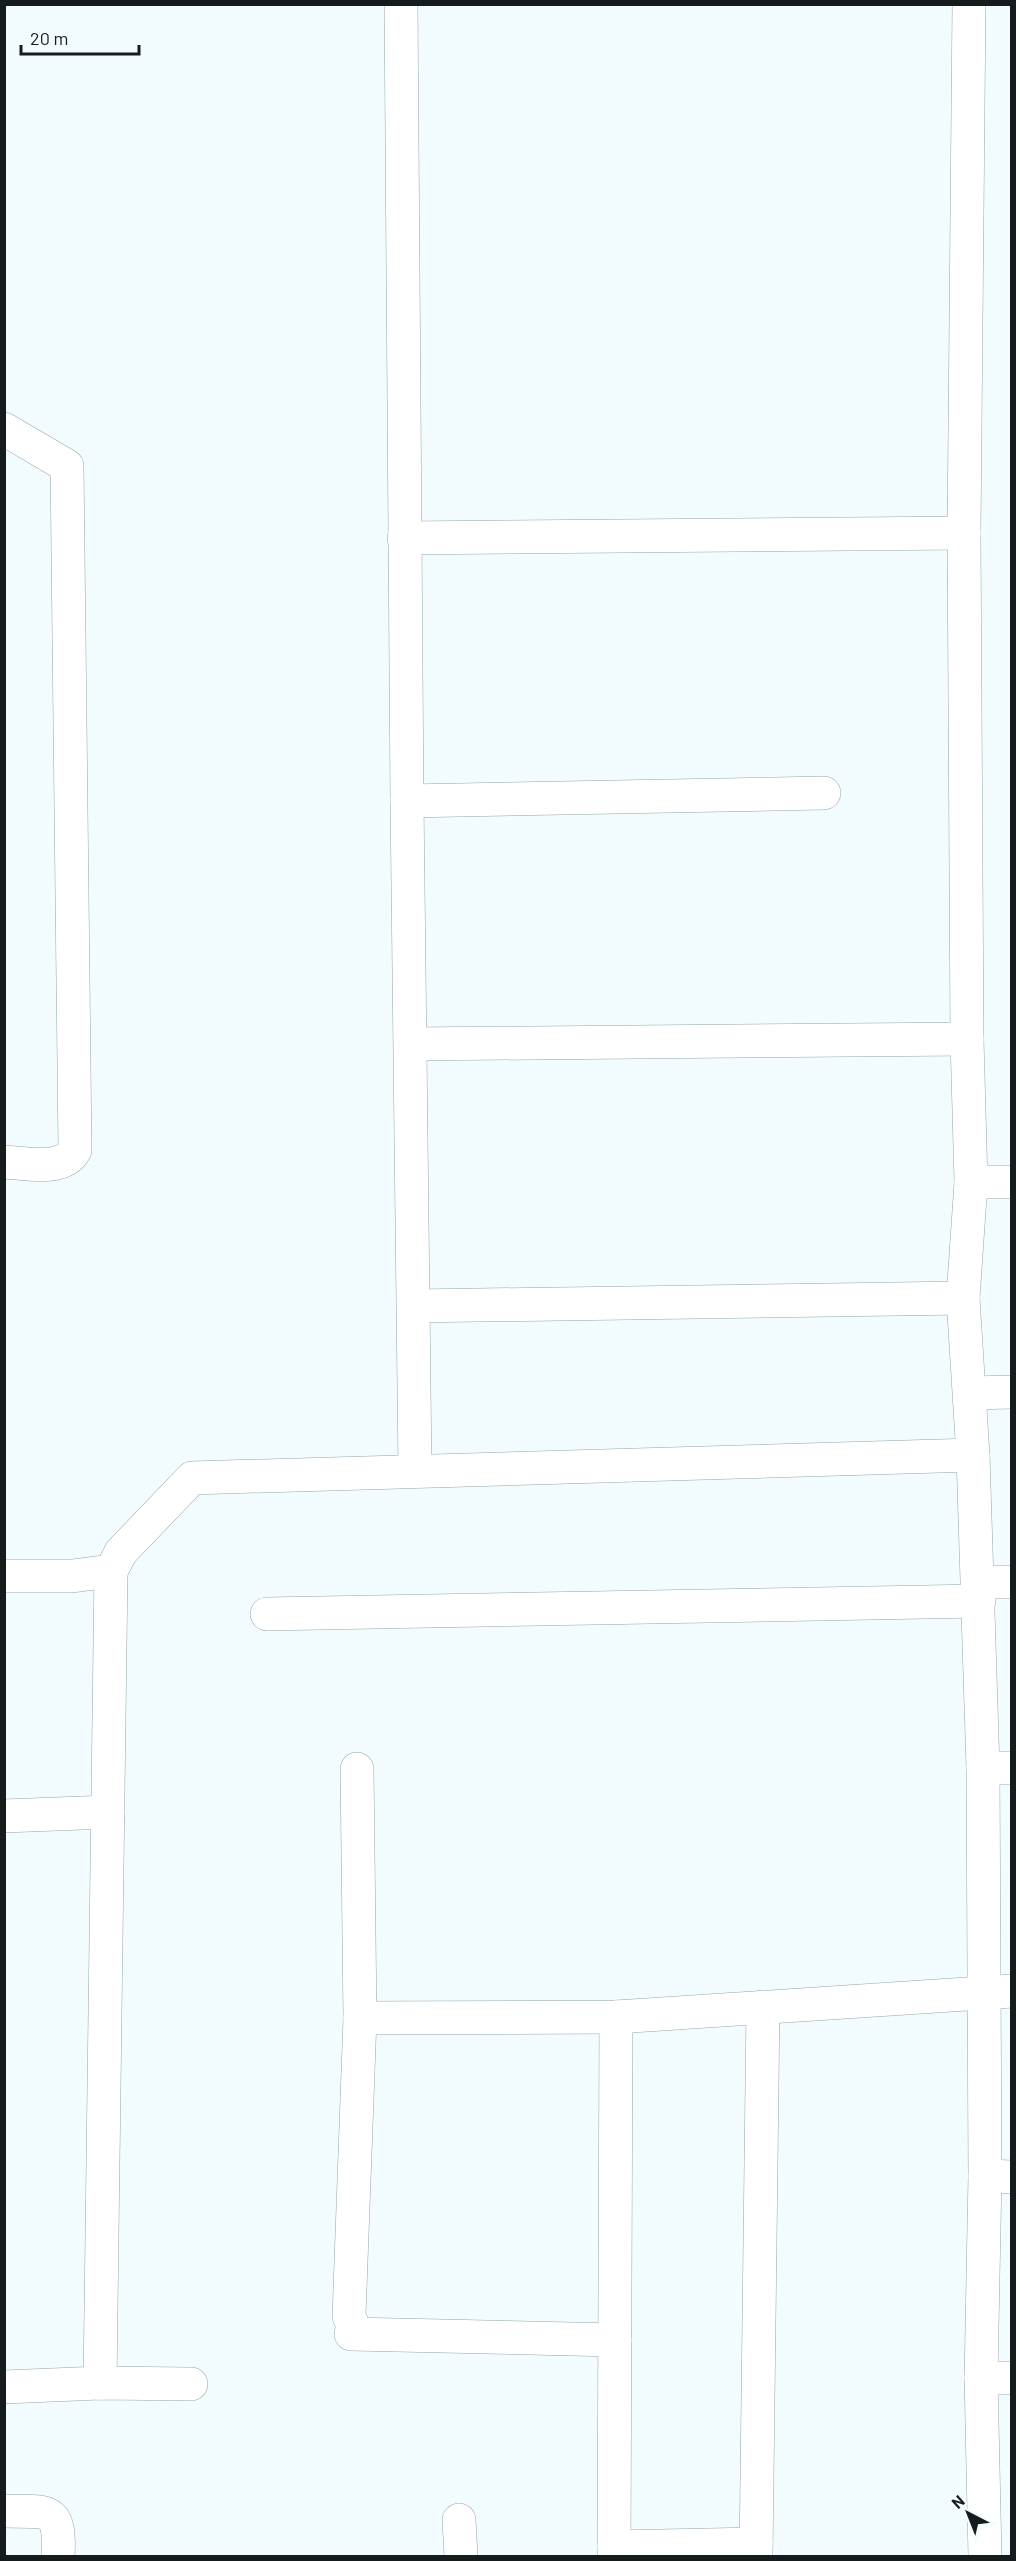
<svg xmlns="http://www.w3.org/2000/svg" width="1016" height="2561" font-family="Barlow,sans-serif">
	<rect width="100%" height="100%" fill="#f2fcff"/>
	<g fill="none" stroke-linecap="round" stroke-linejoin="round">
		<defs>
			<g id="street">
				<polyline points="401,4 407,801 415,1471"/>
				<path d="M 4,429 L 67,466 L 75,1150 C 63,1172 26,1163 4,1162"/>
				<polyline points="404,538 964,533"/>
				<polyline points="407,801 824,793"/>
				<polyline points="411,1044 967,1039"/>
				<polyline points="971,1182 1012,1182"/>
				<polyline points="415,1306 963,1298"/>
				<polyline points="970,1393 1012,1392"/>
				<polyline points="4,1576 72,1576 111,1571 121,1552 192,1478 973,1455"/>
				<polyline points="978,1582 1012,1582"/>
				<polyline points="267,1614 979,1601"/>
				<polyline points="983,1768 1012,1768"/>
				<polyline points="357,1769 360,2018 349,2316 353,2326 351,2334 615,2340"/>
				<polyline points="4,1816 108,1812"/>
				<polyline points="360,2018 616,2017 1012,1991"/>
				<polyline points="985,2176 1012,2177"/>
				<polyline points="981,2378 1012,2378"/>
				<polyline points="100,2383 111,1571"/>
				<polyline points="4,2387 100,2383 191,2384"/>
				<path d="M 4,2511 C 48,2512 61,2505 58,2556"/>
				<polyline points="459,2520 461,2556"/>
				<polyline points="614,2547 756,2544"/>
				<polyline points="614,2556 616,2017"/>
				<polyline points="756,2556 763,2007"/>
			</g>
			<polyline id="secondary" points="969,4 964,533 967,1039 971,1182 963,1298 973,1455 983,1768 985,2176 981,2378 985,2556"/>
		</defs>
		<use href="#street" stroke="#96a5aa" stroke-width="34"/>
		<use href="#secondary" stroke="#96a5aa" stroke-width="34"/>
		<use href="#street" stroke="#fff" stroke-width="33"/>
		<use href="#secondary" stroke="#fff" stroke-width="33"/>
	</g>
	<rect width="1016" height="2561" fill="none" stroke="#161c1e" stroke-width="12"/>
	<g transform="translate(968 2513) rotate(318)" stroke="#f2fcff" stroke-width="4.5" paint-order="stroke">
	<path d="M0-4.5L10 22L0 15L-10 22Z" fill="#161c1e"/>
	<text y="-9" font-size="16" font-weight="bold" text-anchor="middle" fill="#161c1e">N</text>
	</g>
	<path d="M21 45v9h118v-9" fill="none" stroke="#161c1e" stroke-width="3"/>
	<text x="30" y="45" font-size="18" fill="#161c1e" stroke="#f2fcff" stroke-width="4.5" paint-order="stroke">20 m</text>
</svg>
